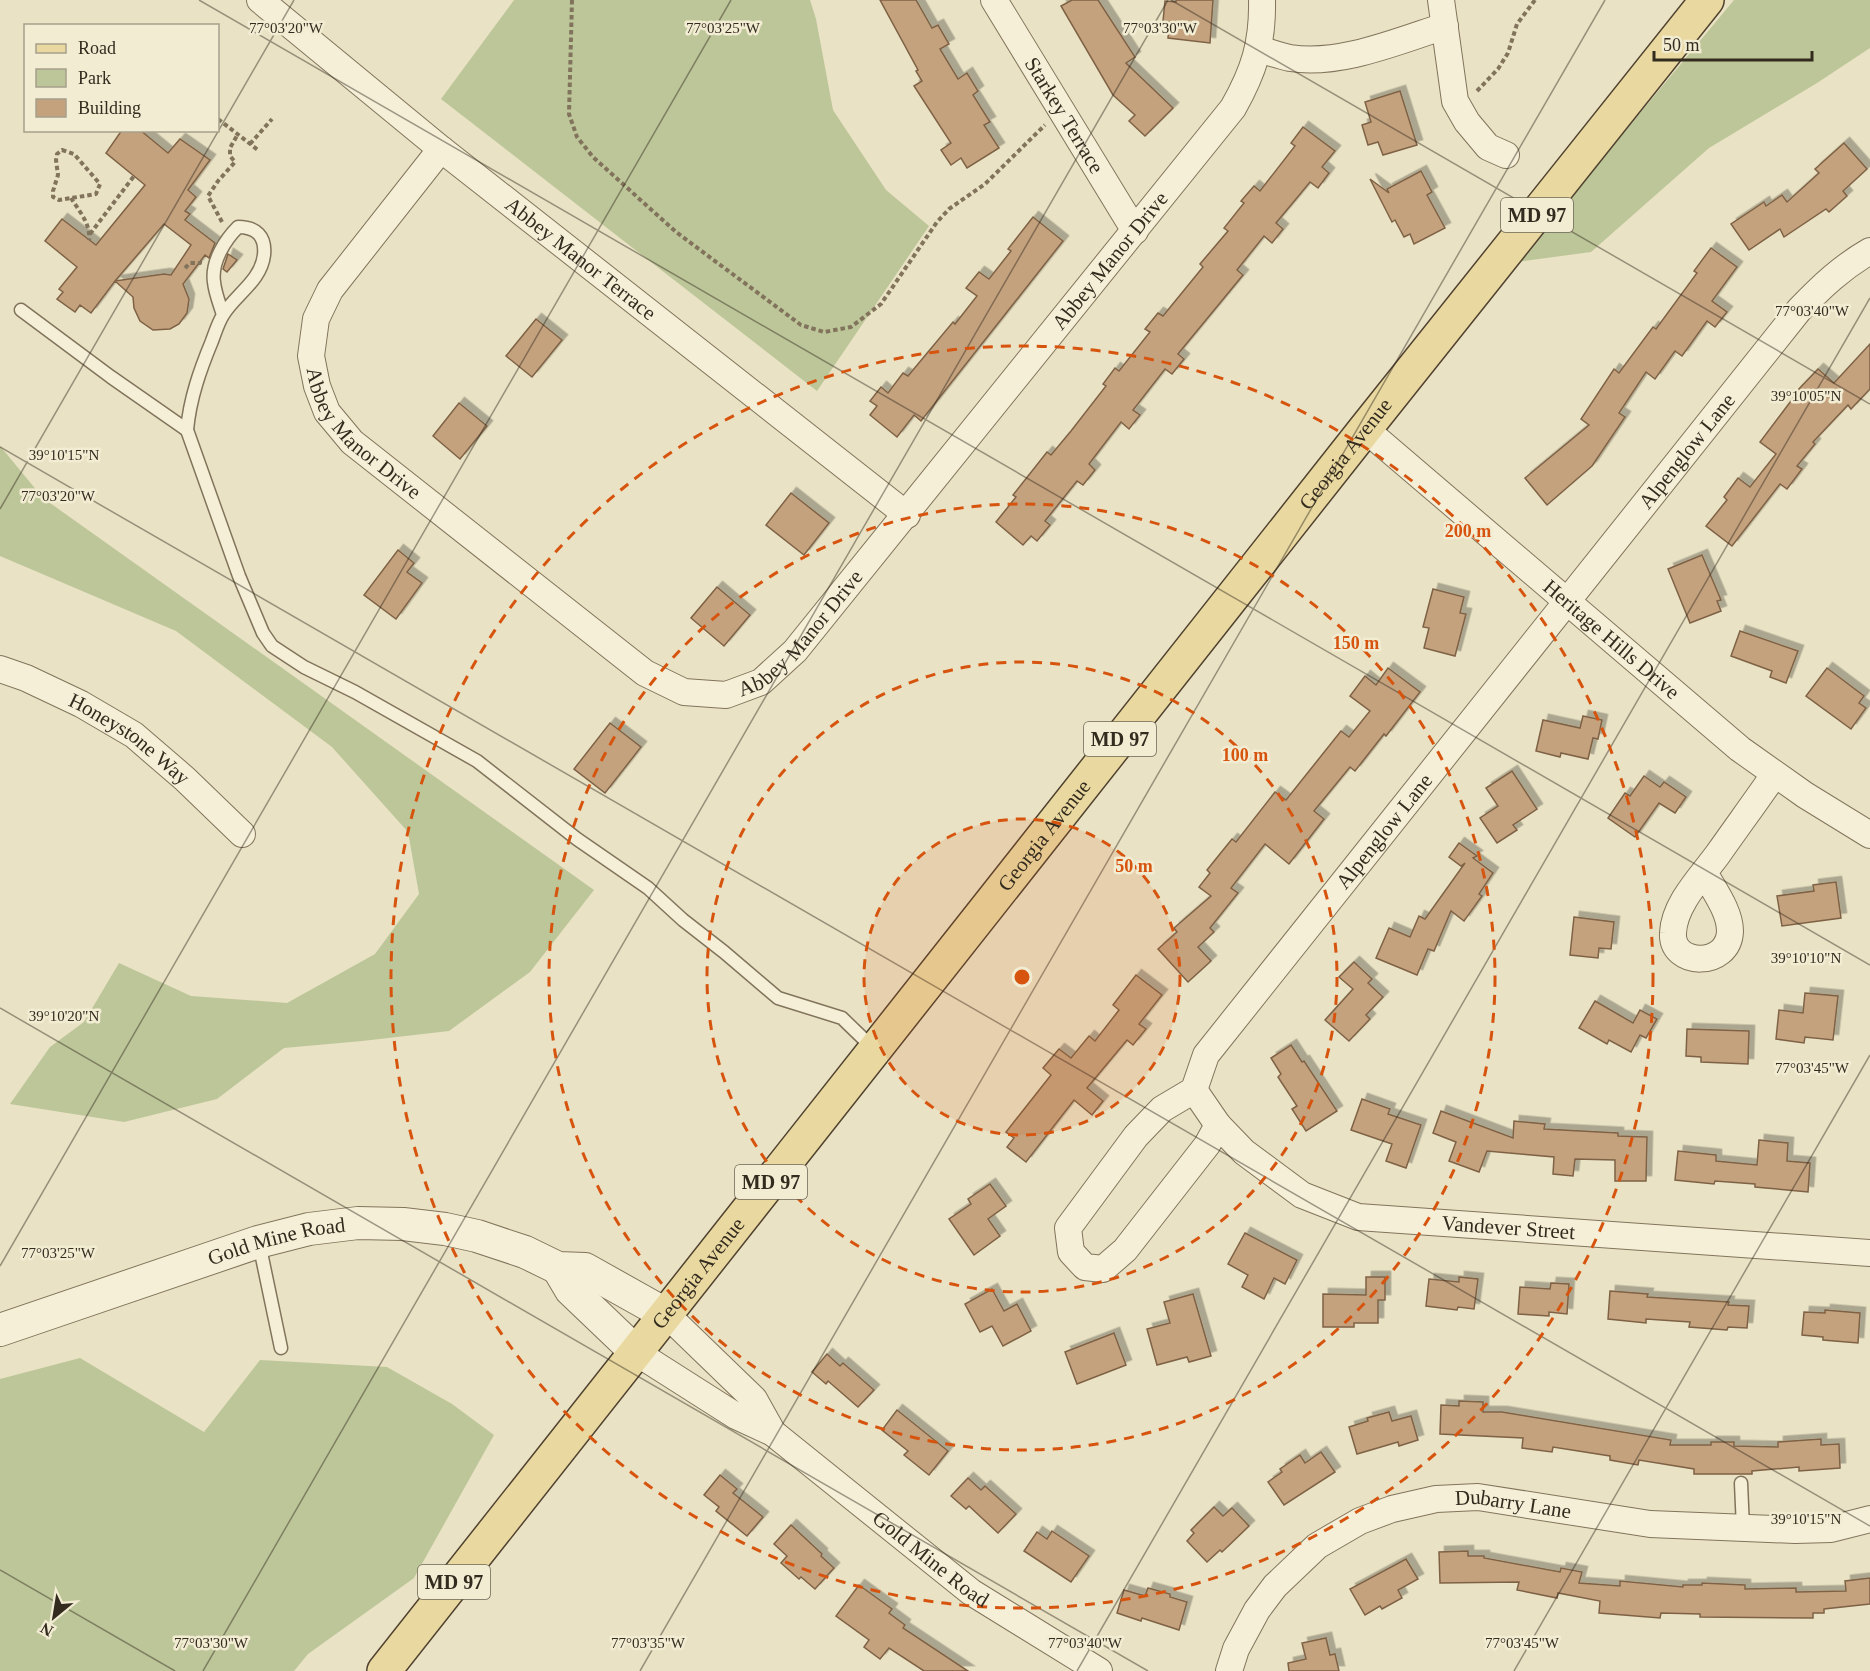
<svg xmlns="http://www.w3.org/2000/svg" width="1870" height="1671" font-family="Georgia,serif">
	<defs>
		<filter id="shadow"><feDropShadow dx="5.5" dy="-5.5" stdDeviation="0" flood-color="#0004"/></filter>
	</defs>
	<rect width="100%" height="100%" fill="#e9e2c4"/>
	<g fill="#bdc699">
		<polygon points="514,0 810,0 816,19 833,110 886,190 929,226 817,391 441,99"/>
		<polygon points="1734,0 1870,0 1870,48 1817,83 1709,148 1591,252 1516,262"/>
		<polygon points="0,446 43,498 594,890 530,972 449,1031 362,1041 284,1048 217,1099 124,1122 10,1104 50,1047 84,1022 119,963 191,996 287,1003 375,954 419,894 408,832 332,747 176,631 0,556"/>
		<polygon points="80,1358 204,1432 260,1360 387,1367 452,1404 494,1435 414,1578 308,1654 294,1671 0,1671 0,1379"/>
	</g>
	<g fill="#c4a27e" stroke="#7f6245" stroke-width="1.5" fill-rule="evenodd" filter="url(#shadow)">
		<polygon points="880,0 916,0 932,28 938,25 949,44 940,49 958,79 967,73 978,91 973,95 990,122 984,125 999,148 967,168 961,158 951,165 941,150 951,143 914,86 922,81 916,71 918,70"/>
		<polygon points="1072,0 1098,0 1135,57 1126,63 1173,108 1145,136 1129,121 1135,115 1113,95 1061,6"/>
		<polygon points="1176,0 1213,0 1210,43 1168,38 1169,22 1163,21 1165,1 1176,2"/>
		<polygon points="1400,91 1417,145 1383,155 1378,142 1368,145 1362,125 1371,122 1365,102"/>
		<polygon points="1303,127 1335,151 1322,167 1329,173 1318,188 1310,182 1301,193 1276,223 1283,229 1272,243 1264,236 1237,270 1243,275 1178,354 1184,359 1172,374 1165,369 1133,410 1140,415 1129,429 1121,422 1089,464 1095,470 1083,485 1077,481 1045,521 1050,525 1037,541 1031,536 1023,545 996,522 1016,497 1013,495 1047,452 1051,455 1071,431 1106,386 1103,384 1115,368 1119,371 1150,332 1145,329 1158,313 1163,316 1203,267 1200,264 1228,231 1224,228 1244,203 1241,201 1254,186 1260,191 1295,146 1291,143"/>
		<path d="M 122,130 L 140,130 L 168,153 L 180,139 L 210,160 L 188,190 L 196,197 L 185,211 L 190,214 L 185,220 L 215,243 L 209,258 L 205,255 L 183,284 L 189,299 L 187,313 L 179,324 L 170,329 L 153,330 L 140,321 L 134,308 L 133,297 L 115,281 L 91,313 L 80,305 L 75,312 L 57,299 L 63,292 L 59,289 L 77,267 L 45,241 L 62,219 L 96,245 L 145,185 L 106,153 ZM 164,224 L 191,245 L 171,275 L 164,274 L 115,281 Z"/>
		<polygon points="1844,143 1867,169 1843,191 1847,196 1829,212 1826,209 1784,237 1780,229 1749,250 1731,224 1764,202 1766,206 1782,195 1787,202 1819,173 1815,169"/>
		<polygon points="1421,171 1432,192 1427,195 1445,228 1414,244 1410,234 1404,237 1395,220 1392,222 1370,179 1389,193 1387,189"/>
		<polygon points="1033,217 1063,241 921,421 914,415 897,437 870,415 877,406 870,401 881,387 888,393 903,373 908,376 953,322 955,324 977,296 966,288 979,272 989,279 1011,251 1008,249"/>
		<polygon points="1711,248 1737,267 1712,301 1727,312 1715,327 1707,321 1682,356 1675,351 1655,379 1646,372 1619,413 1625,417 1592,466 1547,505 1525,478 1589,425 1581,419 1614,369 1619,373 1653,327 1656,329 1697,273 1694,271"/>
		<polygon points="228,254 237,260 227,272 223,269"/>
		<polygon points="536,319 562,340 532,377 506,356"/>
		<polygon points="1870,344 1870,389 1851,409 1848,405 1813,442 1815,444 1797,466 1802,469 1787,489 1780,484 1732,546 1706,526 1727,500 1724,497 1738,478 1750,487 1776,454 1760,442 1797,393 1796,392 1818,369 1834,383"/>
		<polygon points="459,403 487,426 460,459 433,436"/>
		<polygon points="791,493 829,523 804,555 766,525"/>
		<polygon points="398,550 414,563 407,572 422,583 396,619 364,595"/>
		<polygon points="1702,555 1721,600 1717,601 1721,611 1690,623 1668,569"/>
		<polygon points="717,587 750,615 724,646 691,618"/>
		<polygon points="1433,589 1464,597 1460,613 1466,614 1455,656 1424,648 1429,628 1423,627"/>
		<polygon points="1740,631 1798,651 1786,683 1770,677 1772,671 1731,656"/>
		<polygon points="1388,668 1420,692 1386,736 1384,734 1355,771 1350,767 1314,811 1324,819 1289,864 1265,844 1231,888 1238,893 1210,928 1214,932 1198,947 1211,961 1188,982 1158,949 1177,932 1174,928 1211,896 1199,887 1210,873 1207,870 1232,839 1236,842 1275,792 1286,800 1341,731 1349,737 1370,711 1350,696 1365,676 1376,685"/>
		<polygon points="1827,668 1864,696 1859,703 1866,708 1851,729 1806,696"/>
		<polygon points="1583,716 1602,720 1598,739 1593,738 1588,759 1561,753 1560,757 1536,751 1543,720 1580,728"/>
		<polygon points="610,723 641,747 605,793 574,769"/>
		<polygon points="1512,771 1537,809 1513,825 1517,830 1497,843 1480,818 1498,806 1486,788"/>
		<polygon points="1644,776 1660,787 1664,782 1686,797 1675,813 1659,803 1635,837 1608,818 1625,793 1630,796"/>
		<polygon points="1459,843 1477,856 1473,858 1493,873 1479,894 1482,896 1464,921 1451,911 1434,951 1428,949 1417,975 1376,958 1389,928 1410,937 1419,916 1425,919 1465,863 1461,866 1449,857"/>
		<polygon points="1836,882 1841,918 1782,926 1777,896 1814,891 1813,885"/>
		<polygon points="1574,917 1614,922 1611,949 1599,948 1598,958 1570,955"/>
		<polygon points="1354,962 1372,979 1368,983 1383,997 1366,1015 1370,1019 1349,1041 1325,1020 1353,989 1339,977"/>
		<polygon points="1136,975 1162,995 1139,1024 1146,1029 1133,1045 1127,1040 1087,1088 1103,1101 1092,1115 1074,1100 1026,1162 1007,1147 1014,1138 1006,1132 1051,1075 1043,1068 1059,1049 1071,1058 1089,1036 1095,1041 1119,1010 1113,1005"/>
		<polygon points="1805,993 1838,996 1833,1040 1805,1037 1804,1043 1776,1039 1779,1010 1803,1013"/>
		<polygon points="1595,1001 1633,1023 1640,1010 1657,1019 1646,1038 1640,1035 1631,1052 1609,1040 1607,1044 1579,1028"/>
		<polygon points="1687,1029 1749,1031 1748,1064 1701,1062 1701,1057 1686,1056"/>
		<polygon points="1291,1045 1302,1062 1304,1061 1337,1111 1306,1131 1292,1109 1297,1106 1278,1077 1281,1074 1271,1058"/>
		<polygon points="1362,1099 1390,1109 1388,1114 1421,1125 1406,1168 1386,1161 1392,1144 1351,1130"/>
		<polygon points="1441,1111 1513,1138 1514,1121 1545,1124 1544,1129 1618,1133 1618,1136 1647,1137 1646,1181 1615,1181 1615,1160 1575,1159 1573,1176 1553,1174 1554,1157 1487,1151 1479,1172 1449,1161 1456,1142 1433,1133"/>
		<polygon points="1759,1140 1788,1143 1787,1161 1810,1163 1808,1192 1755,1187 1755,1184 1715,1181 1714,1184 1675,1180 1678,1151 1716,1155 1716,1161 1757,1165"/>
		<polygon points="990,1184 1006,1206 988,1219 1000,1236 974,1255 949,1219 971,1204 968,1199"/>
		<polygon points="1245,1233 1297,1260 1285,1284 1274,1278 1264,1299 1242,1287 1248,1275 1228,1264"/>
		<polygon points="1366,1277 1385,1277 1385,1300 1378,1300 1378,1323 1354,1323 1354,1327 1323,1327 1323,1294 1366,1295"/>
		<polygon points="1459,1277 1478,1279 1474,1309 1458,1307 1457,1310 1426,1306 1429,1279 1459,1282"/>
		<polygon points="1551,1283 1569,1284 1567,1314 1549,1312 1549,1316 1518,1314 1520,1287 1550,1289"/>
		<polygon points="992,1289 1004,1311 1017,1304 1031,1331 1003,1346 992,1326 980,1332 965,1304"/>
		<polygon points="1610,1291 1648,1294 1647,1297 1729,1302 1728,1305 1749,1306 1747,1328 1728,1327 1727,1330 1689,1327 1690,1322 1646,1319 1646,1323 1608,1319"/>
		<polygon points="1193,1294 1211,1356 1189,1362 1187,1357 1157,1365 1147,1329 1170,1323 1164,1302"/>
		<polygon points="1825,1310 1860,1313 1858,1343 1823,1340 1823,1337 1802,1335 1804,1312 1825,1313"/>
		<polygon points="1114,1333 1126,1365 1077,1384 1065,1352"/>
		<polygon points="827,1354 840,1366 843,1363 874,1390 858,1407 828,1381 826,1384 812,1372"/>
		<polygon points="1459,1401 1483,1402 1483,1412 1502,1412 1671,1440 1670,1445 1711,1445 1711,1442 1734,1442 1734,1446 1778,1447 1778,1442 1821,1439 1821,1445 1839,1444 1840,1468 1799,1471 1799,1467 1752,1471 1752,1474 1694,1474 1694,1469 1639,1460 1638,1465 1610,1460 1610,1456 1553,1447 1552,1452 1522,1448 1523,1438 1440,1434 1441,1405 1459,1406"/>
		<polygon points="897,1410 948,1451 929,1475 904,1455 908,1451 882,1430"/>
		<polygon points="1389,1412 1392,1421 1411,1416 1418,1440 1399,1446 1398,1442 1357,1454 1349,1427 1368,1421 1367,1418"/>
		<polygon points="1321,1452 1335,1472 1284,1505 1268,1482 1282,1472 1280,1469 1300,1455 1305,1463"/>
		<polygon points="720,1475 737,1489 733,1493 763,1517 747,1536 716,1511 719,1507 704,1495"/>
		<polygon points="968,1478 981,1490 985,1486 1016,1514 998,1533 969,1506 966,1509 951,1496"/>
		<polygon points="1214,1507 1223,1516 1232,1508 1249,1526 1222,1552 1220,1550 1207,1562 1187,1541 1194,1533 1191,1530"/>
		<polygon points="791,1525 822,1554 821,1556 834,1568 815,1589 801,1577 799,1579 781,1563 787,1556 774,1544"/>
		<polygon points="1052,1531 1089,1556 1071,1582 1024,1551 1037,1532 1047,1539"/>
		<polygon points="1468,1551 1468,1556 1484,1556 1484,1558 1560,1572 1561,1568 1582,1572 1579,1583 1620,1586 1620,1581 1683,1587 1683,1585 1702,1585 1702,1583 1745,1585 1745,1589 1796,1588 1796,1592 1846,1591 1845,1581 1870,1578 1870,1604 1824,1609 1824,1613 1813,1613 1813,1618 1700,1617 1700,1614 1661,1613 1660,1618 1599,1613 1600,1601 1558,1593 1557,1598 1517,1590 1519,1582 1440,1583 1439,1552"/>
		<polygon points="1406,1559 1418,1579 1398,1590 1402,1598 1382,1609 1380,1606 1365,1615 1350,1589"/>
		<polygon points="859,1585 892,1609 889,1613 905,1625 903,1628 968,1671 924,1671 889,1648 880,1659 864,1647 869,1640 836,1616"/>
		<polygon points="1148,1588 1170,1594 1170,1597 1187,1602 1179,1630 1142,1618 1141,1621 1117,1613 1124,1590 1145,1596"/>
		<polygon points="1326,1638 1330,1655 1335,1654 1339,1671 1289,1671 1288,1663 1306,1659 1302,1643"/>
	</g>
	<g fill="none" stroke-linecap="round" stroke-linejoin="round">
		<defs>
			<g id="service">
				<polyline points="21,310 111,377 187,430"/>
				<path d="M 223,315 C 220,305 215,293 214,282 C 211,262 225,240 238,227 C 256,227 266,236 264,255 C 261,281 235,295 223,315 C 218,323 215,333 212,341 C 200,370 190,398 187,430 L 239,576 L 263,633 L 272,646 L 304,667 L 355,692 L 477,761 L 577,839 L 648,888 L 683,920 L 724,952 L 778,998 L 842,1018 L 874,1049"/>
				<polyline points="259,1243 281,1348"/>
				<polyline points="1741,1483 1743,1528"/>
			</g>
			<g id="minor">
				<path id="s1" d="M 260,0 L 441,149 L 907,515"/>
				<path id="s2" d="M 994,0 L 1135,231"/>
				<polyline points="1441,0 1455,101 1467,122 1488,147 1506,155"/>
				<path d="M 1259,49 C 1269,52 1280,56 1290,58 C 1340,66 1398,41 1445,26"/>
				<path id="s3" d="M 441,149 L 330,290 L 316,319 L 311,356 L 317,386 L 327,412 L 352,442 L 645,673 L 684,692 L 726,695 L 761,682 L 795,651 L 1233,108 C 1254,71 1263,43 1262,0"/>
				<path id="s4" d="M 1365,429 L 1740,749 L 1805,795 L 1870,835"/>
				<path id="s5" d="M 0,669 L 26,678 L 81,704 L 134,735 L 185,779 L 242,834"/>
				<path d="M 1704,872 C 1713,889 1730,911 1730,931 C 1729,968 1671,967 1673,933 C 1674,904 1702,876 1718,854 C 1737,827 1756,801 1774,775"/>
				<path id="s6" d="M 1194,1090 L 1218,1125 L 1244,1152 L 1302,1195 L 1358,1217 L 1870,1253"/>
				<path id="s7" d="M 1218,1125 L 1207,1145 L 1125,1250 L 1103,1269 L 1085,1267 L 1071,1252 L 1068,1228 L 1136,1136 L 1162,1109 L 1194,1090 L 1206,1055 L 1799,310 C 1821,287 1842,267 1870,251"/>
				<polyline points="637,1353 736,1416 773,1433 754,1399 667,1315"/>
				<path id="s8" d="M 773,1433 L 971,1592 L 1099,1671"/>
				<path id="s9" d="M 1229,1671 L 1236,1649 L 1257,1610 L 1275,1586 L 1317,1546 L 1360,1521 L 1392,1509 L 1436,1499 L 1478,1497 L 1650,1524 L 1795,1530 L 1831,1529 L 1870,1519"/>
			</g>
			<g id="tertiary">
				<polyline points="558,1268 571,1290 637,1353"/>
				<path id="s10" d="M 0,1330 L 258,1242 L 309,1229 L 358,1223 L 403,1224 L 445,1229 L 477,1236 L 525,1252 L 558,1268 L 585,1269 L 667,1315"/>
			</g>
			<g id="primary">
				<path id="s11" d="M 384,1671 L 1365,429 L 1707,0"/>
			</g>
		</defs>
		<use href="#service" stroke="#82745c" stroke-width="15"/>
		<use href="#minor" stroke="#82745c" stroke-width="28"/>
		<use href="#tertiary" stroke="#82745c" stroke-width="34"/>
		<use href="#primary" stroke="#514230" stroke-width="36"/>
		<g stroke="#82745c" stroke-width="4" stroke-dasharray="4.5 3" stroke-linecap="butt">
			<polyline points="572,0 569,114 577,137 593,157 676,232 801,325 824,332 851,327 881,304 937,222 949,209 985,184 1045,125"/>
			<polyline points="1477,91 1498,69 1508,53 1517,24 1535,0"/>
			<polyline points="218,119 258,150"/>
			<polyline points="250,144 272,119"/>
			<polygon points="62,150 74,154 100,184 96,194 59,200 53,197 53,191 58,175 56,160 57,154"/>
			<path d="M 71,198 C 79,211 91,224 89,240"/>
			<polyline points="222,222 208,196 218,181 235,162 230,156 230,148 238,134"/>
			<polyline points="90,234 134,176"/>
			<polyline points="185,268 190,263 200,263 200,261"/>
		</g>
		<use href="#service" stroke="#f5efd7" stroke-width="12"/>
		<use href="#minor" stroke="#f5efd7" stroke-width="26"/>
		<use href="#tertiary" stroke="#f5efd7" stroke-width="32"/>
		<use href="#primary" stroke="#e9d9a0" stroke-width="33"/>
	</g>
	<path fill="none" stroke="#342b1f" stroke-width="1.5" stroke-opacity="0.45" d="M 199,0 L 1870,965M 1171,0 L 1870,404M 0,447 L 1870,1526M 0,509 L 294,0M 0,1008 L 1148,1671M 0,1266 L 731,0M 0,1570 L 175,1671M 203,1671 L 1168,0M 640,1671 L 1605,0M 1077,1671 L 1870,298M 1514,1671 L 1870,1055"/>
	<circle cx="1022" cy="977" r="158" fill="#d6540e" fill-opacity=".12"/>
	<g fill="none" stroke="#d6540e" stroke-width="3" stroke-dasharray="10 8">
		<circle cx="1022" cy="977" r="158"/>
		<circle cx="1022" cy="977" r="315"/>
		<circle cx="1022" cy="977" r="473"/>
		<circle cx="1022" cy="977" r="631"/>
	</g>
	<g text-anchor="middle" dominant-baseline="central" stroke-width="5" stroke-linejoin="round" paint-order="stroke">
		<g fill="#f2ecd3" stroke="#6d6555" stroke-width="1.5">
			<rect x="1501" y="198" width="72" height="34" rx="4.5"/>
			<rect x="1084" y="722" width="72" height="34" rx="4.5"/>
			<rect x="735" y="1165" width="72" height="34" rx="4.5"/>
			<rect x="418" y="1565" width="72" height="34" rx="4.5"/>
		</g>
		<g font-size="20" font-weight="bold" fill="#342b1f">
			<text x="1537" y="215">MD 97</text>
			<text x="1120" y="739">MD 97</text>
			<text x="771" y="1182">MD 97</text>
			<text x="454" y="1582">MD 97</text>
		</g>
		<g font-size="21" fill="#342b1f" stroke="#f2ecd3">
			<text stroke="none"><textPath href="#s2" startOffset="135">Starkey Terrace</textPath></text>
			<text stroke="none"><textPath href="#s1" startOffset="412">Abbey Manor Terrace</textPath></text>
			<text stroke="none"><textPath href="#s3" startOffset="1390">Abbey Manor Drive</textPath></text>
			<text stroke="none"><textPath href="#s3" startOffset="346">Abbey Manor Drive</textPath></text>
			<text stroke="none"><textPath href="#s7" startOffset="1246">Alpenglow Lane</textPath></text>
			<text stroke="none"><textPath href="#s11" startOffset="1551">Georgia Avenue</textPath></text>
			<text stroke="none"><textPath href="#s3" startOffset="904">Abbey Manor Drive</textPath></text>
			<text stroke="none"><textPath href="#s4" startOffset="324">Heritage Hills Drive</textPath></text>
			<text stroke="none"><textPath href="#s5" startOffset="148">Honeystone Way</textPath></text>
			<text stroke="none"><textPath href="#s7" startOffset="760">Alpenglow Lane</textPath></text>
			<text stroke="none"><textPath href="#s11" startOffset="1065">Georgia Avenue</textPath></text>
			<text stroke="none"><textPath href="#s6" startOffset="363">Vandever Street</textPath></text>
			<text stroke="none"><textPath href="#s10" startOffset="291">Gold Mine Road</textPath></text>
			<text stroke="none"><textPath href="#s11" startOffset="507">Georgia Avenue</textPath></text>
			<text stroke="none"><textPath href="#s9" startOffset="362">Dubarry Lane</textPath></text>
			<text stroke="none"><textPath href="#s8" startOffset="202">Gold Mine Road</textPath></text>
		</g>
	</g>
	<g font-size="15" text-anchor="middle" fill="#342b1f" stroke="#f2ecd3" stroke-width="5" stroke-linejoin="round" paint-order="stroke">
		<text x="286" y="33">77°03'20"W</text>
		<text x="723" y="33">77°03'25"W</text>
		<text x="1160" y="33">77°03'30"W</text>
		<text x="1812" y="316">77°03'40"W</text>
		<text x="1806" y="401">39°10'05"N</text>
		<text x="64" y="460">39°10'15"N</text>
		<text x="58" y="501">77°03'20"W</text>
		<text x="1806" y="963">39°10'10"N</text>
		<text x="64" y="1021">39°10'20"N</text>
		<text x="1812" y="1073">77°03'45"W</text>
		<text x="58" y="1258">77°03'25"W</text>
		<text x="1806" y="1524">39°10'15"N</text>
		<text x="211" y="1648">77°03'30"W</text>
		<text x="648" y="1648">77°03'35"W</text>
		<text x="1085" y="1648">77°03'40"W</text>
		<text x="1522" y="1648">77°03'45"W</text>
	</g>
	<circle cx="1022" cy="977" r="9" fill="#d6540e" stroke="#f2ecd3" stroke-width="3"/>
	<g font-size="18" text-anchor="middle" font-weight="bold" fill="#d6540e" stroke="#f2ecd3" stroke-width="5" stroke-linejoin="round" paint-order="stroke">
		<text x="1468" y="537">200 m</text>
		<text x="1356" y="649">150 m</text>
		<text x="1245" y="761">100 m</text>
		<text x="1134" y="872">50 m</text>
	</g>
	<rect x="24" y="24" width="195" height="108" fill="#f2ecd3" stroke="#a69f8b" stroke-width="1.5"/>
	<rect x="36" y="44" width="30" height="9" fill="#e9d9a0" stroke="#a69f8b" stroke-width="1.5"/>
	<text x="78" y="54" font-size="18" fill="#342b1f">Road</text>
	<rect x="36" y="69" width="30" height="18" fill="#bdc699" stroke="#a69f8b" stroke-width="1.5"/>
	<text x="78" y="84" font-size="18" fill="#342b1f">Park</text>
	<rect x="36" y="99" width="30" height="18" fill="#c4a27e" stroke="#a69f8b" stroke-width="1.5"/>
	<text x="78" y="114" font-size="18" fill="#342b1f">Building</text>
	<g transform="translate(54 1617) rotate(210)" stroke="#f2ecd3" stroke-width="4.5" paint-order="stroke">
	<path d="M0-4.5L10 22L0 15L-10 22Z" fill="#342b1f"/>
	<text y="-9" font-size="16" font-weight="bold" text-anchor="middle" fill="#342b1f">N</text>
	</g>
	<path d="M1654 51v9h158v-9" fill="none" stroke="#342b1f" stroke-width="3"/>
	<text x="1663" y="51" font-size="18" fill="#342b1f" stroke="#f2ecd3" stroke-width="4.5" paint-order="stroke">50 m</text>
</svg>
